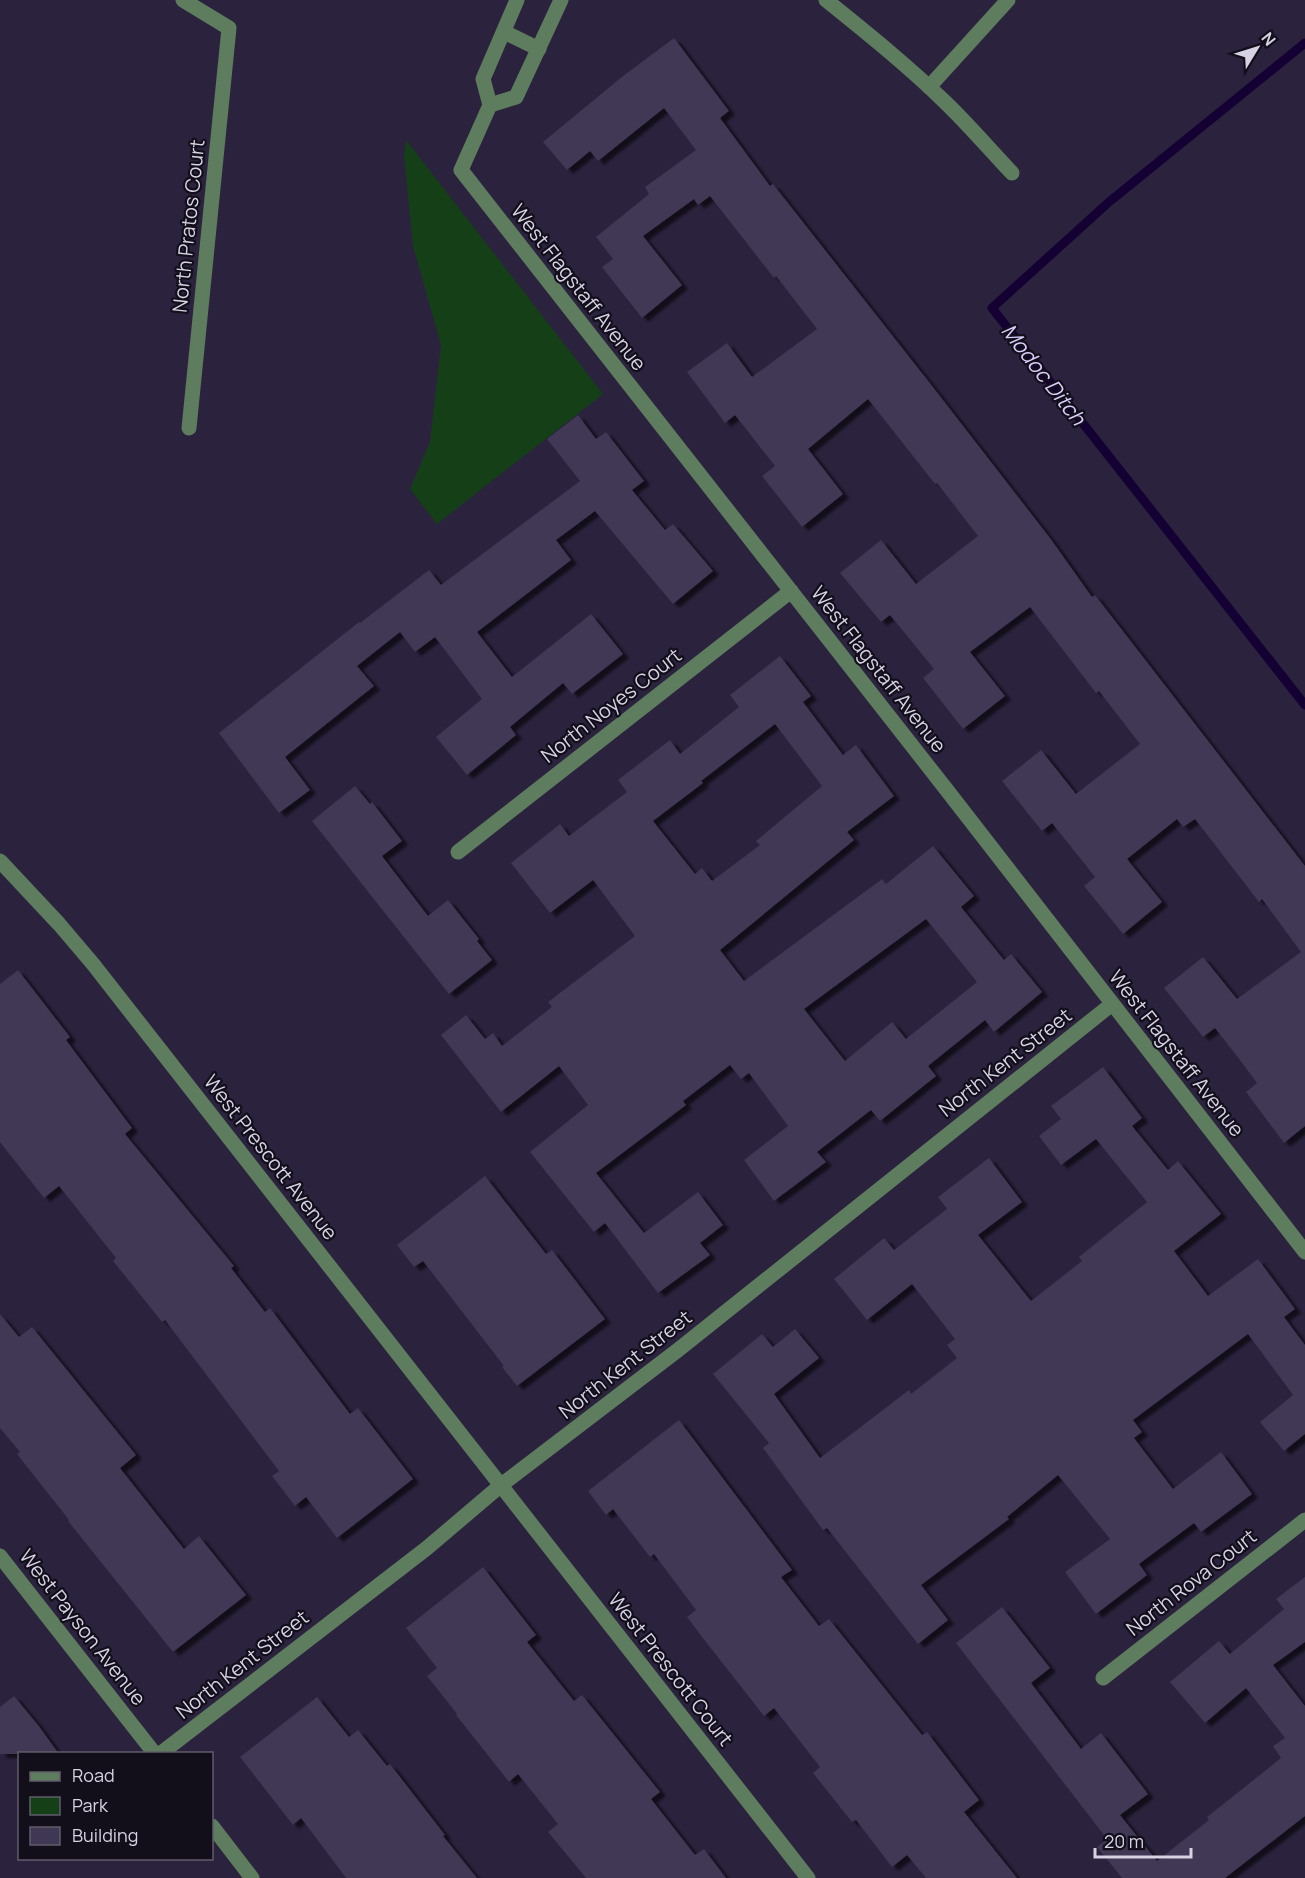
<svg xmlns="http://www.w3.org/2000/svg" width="1305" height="1878" font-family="Manrope,sans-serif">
	<defs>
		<filter id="shadow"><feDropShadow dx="6" dy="4" stdDeviation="1.5" flood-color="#0009"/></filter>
	</defs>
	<rect width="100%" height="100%" fill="#2b233e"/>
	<polygon fill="#153f17" points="406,140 603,394 437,524 410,489 430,442 441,345 413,246 404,157"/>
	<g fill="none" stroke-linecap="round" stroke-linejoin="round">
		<polyline stroke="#150034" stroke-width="9" points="1305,43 1109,202 992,308 1305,705"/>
	</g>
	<g fill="#3f3754" fill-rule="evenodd" filter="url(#shadow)">
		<polygon points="674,38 729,111 720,118 770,186 773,184 929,382 1050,538 1092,597 1095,595 1305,866 1305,1126 1284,1143 1246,1092 1257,1083 1236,1055 1215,1028 1203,1037 1164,988 1203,957 1237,999 1301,952 1262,899 1259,902 1195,819 1183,827 1177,819 1127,859 1162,902 1123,934 1084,886 1095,877 1052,823 1042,831 1002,781 1041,750 1076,794 1140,744 1099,691 1096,693 1030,607 970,652 1005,696 963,729 923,678 934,669 890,615 881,622 840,573 881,540 916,584 978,536 937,483 935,484 868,399 808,449 843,494 802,527 762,476 775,466 735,415 725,423 687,372 727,343 752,377 817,329 776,276 774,278 710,196 698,205 694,199 643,236 682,285 642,318 602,267 613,259 596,237 649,194 645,187 696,150 664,108 598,161 590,151 567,170 543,142 623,76"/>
		<polygon points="578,415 596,439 606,432 644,481 632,490 665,530 673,524 713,571 673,604 595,511 556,540 571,560 477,632 512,677 591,614 623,654 572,694 563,683 510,727 516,735 467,775 436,737 482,699 435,637 415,652 400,632 357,666 374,686 285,757 310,790 279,813 219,733 359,622 360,623 429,570 441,585 580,481 547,439"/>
		<path d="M 780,656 L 811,696 L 803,702 L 843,755 L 856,745 L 894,796 L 847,832 L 854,840 L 720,950 L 744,981 L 882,879 L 886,884 L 933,846 L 974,896 L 961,907 L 1004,960 L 1011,954 L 1042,992 L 994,1032 L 985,1020 L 928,1066 L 936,1076 L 880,1121 L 871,1110 L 817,1152 L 826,1162 L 774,1201 L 744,1160 L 788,1126 L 749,1073 L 741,1079 L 730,1065 L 683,1101 L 686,1105 L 596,1173 L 644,1233 L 698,1192 L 723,1225 L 700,1243 L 710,1255 L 658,1293 L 605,1223 L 594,1232 L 530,1152 L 588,1105 L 559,1066 L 501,1112 L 441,1035 L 466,1015 L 485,1039 L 493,1033 L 502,1046 L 552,1007 L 548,1002 L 635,936 L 593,880 L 550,913 L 511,863 L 560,824 L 569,836 L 627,792 L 618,780 L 670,740 L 680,754 L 739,707 L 730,695 ZM 775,724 L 822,786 L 756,841 L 760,845 L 712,881 L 702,868 L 695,874 L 653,821 L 703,783 L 701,781 ZM 926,919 L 977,982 L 906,1039 L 892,1022 L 845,1061 L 804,1009 Z"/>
		<polygon points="355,786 370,804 372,802 402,841 382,856 428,916 448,900 479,939 477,941 492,960 449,994 312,821"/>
		<polygon points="18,970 70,1037 66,1040 132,1128 125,1134 234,1266 231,1268 265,1312 270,1308 350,1414 358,1408 413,1479 337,1538 306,1497 295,1506 272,1476 279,1471 165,1320 162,1322 113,1261 116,1258 59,1186 44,1198 0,1142 0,984"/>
		<polygon points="1103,1067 1142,1118 1132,1126 1168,1170 1178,1161 1221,1214 1174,1251 1208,1296 1258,1259 1295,1309 1284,1317 1305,1345 1305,1434 1284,1451 1260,1422 1293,1395 1248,1334 1133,1420 1142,1432 1134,1438 1173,1489 1221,1452 1252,1494 1201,1532 1194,1523 1139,1564 1147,1575 1096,1614 1065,1572 1110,1539 1058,1475 1007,1517 1009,1519 921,1585 948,1620 918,1644 827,1528 823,1530 763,1448 769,1443 713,1374 762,1334 773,1347 795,1329 819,1358 774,1394 820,1458 909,1390 911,1394 957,1358 947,1345 955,1339 912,1284 867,1320 834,1279 884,1238 894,1250 921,1229 947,1209 938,1197 989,1158 1022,1202 978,1235 1031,1301 1082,1261 1079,1257 1147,1202 1096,1139 1061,1165 1039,1136 1061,1119 1051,1106"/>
		<polygon points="485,1176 546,1254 552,1250 605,1319 517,1386 502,1367 504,1366 423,1261 414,1267 397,1245"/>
		<polygon points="0,1314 19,1337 32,1327 136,1455 120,1468 184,1549 199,1536 246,1595 173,1652 68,1521 69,1520 17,1454 20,1452 0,1428"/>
		<polygon points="679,1420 792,1570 781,1577 819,1626 829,1619 922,1735 927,1732 979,1800 964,1812 1017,1878 926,1878 907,1855 892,1867 856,1820 852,1822 813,1773 820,1767 774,1708 764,1716 702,1637 687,1617 696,1610 654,1554 650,1557 613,1509 606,1515 588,1491"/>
		<polygon points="483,1567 536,1635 527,1642 574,1701 582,1695 660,1792 651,1799 695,1855 704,1849 726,1878 586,1878 548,1832 558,1824 518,1774 509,1782 456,1715 457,1714 427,1676 437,1668 406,1628"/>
		<polygon points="1305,1577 1305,1642 1273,1665 1305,1706 1305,1816 1225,1878 1122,1878 1097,1847 1107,1839 956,1643 1002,1607 1050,1668 1031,1683 1081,1749 1101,1733 1148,1794 1120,1815 1157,1861 1209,1820 1207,1817 1281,1758 1273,1746 1285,1738 1246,1688 1205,1723 1170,1682 1219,1641 1230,1654 1284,1609 1276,1599"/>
		<polygon points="14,1696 38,1725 59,1754 0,1754 0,1707"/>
		<polygon points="317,1697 349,1737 358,1730 387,1766 390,1764 445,1835 443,1836 477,1878 346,1878 301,1818 293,1825 240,1757"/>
	</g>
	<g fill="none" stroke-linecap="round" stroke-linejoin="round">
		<g stroke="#5e7c5e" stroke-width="15">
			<polyline points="183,0 229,28 189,428"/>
			<polyline points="517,0 483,79 490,105 461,170 946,789 1305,1252"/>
			<path d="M 826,0 C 867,33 908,66 945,102 C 969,125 990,150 1012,173"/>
			<polyline points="504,32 539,49"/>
			<polyline points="929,87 1008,0"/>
			<polyline points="490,105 516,97 561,0"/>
			<polyline points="458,852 791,591"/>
			<polyline points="0,861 59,924 93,964 808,1878"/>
			<polyline points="0,1556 155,1754"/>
			<polyline points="1103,1678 1305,1520"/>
			<polyline points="160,1754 427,1548 500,1486 678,1350 1112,1004"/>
			<polyline points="212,1826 252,1878"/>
		</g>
	</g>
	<g text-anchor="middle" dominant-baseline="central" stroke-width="4.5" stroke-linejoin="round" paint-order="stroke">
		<g font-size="20" fill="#d6d2e4" stroke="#120f1b">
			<text transform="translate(188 226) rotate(-84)">North Pratos Court</text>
			<text transform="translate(579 287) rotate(52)">West Flagstaff Avenue</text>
			<text transform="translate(879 669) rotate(52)">West Flagstaff Avenue</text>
			<text transform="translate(611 705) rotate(-38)">North Noyes Court</text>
			<text transform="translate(1177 1053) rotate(52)">West Flagstaff Avenue</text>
			<text transform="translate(1005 1062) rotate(-38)">North Kent Street</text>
			<text transform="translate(271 1157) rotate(52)">West Prescott Avenue</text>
			<text transform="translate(625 1364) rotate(-38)">North Kent Street</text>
			<text transform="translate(1191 1582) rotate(-38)">North Rova Court</text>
			<text transform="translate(83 1627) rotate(52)">West Payson Avenue</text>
			<text transform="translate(242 1664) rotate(-38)">North Kent Street</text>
			<text transform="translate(671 1669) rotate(52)">West Prescott Court</text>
		</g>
		<g font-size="21" font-style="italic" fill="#d8cefc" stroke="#120f1b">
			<text transform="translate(1044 374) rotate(52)">Modoc Ditch</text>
		</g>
	</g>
	<rect x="18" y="1752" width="195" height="108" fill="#120f1b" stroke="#605d6b" stroke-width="1.5"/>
	<rect x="30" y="1772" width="30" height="9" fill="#5e7c5e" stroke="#605d6b" stroke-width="1.5"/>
	<text x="72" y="1782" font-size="18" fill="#d6d2e4">Road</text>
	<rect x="30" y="1797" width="30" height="18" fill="#153f17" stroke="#605d6b" stroke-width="1.5"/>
	<text x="72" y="1812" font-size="18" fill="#d6d2e4">Park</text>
	<rect x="30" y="1827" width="30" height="18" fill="#3f3754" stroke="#605d6b" stroke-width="1.5"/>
	<text x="72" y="1842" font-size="18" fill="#d6d2e4">Building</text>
	<g transform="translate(1257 48) rotate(52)" stroke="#120f1b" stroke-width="4.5" paint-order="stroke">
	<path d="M0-4.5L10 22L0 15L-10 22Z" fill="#d6d2e4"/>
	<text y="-9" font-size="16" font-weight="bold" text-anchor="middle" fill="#d6d2e4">N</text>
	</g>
	<path d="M1095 1848v9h96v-9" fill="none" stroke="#d6d2e4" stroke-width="3"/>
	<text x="1104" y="1848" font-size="18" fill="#d6d2e4" stroke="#120f1b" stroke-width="4.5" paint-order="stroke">20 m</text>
</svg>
